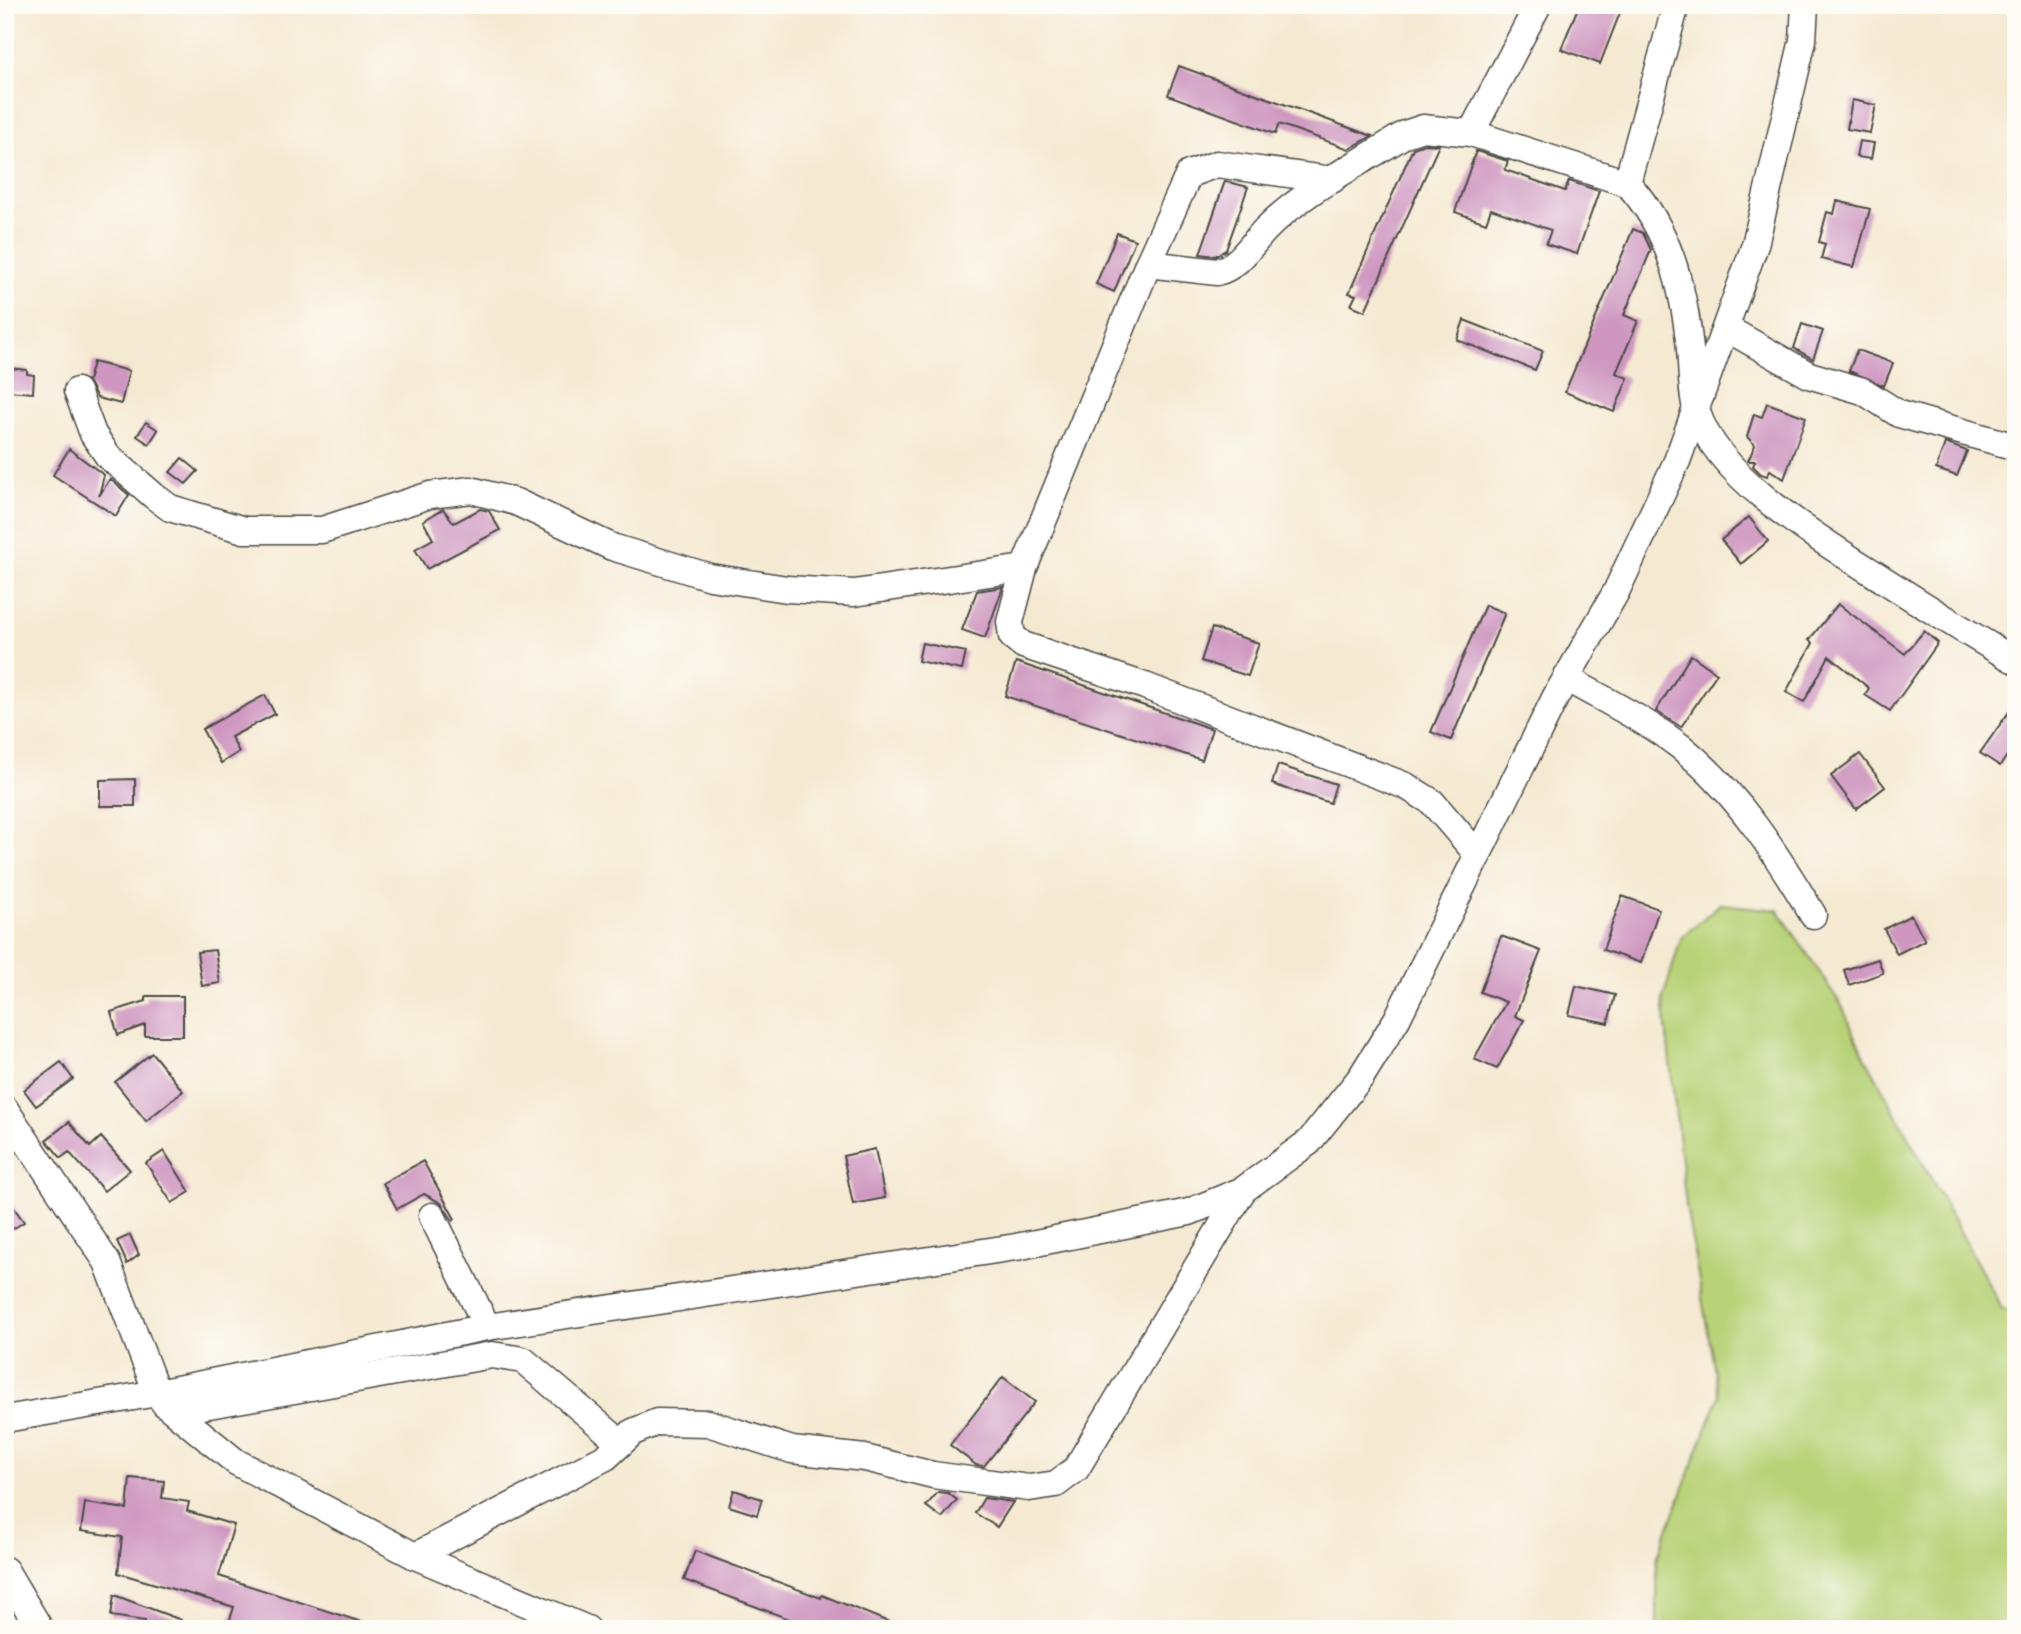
<svg xmlns="http://www.w3.org/2000/svg" width="2021" height="1634" font-family="'Comic Neue',sans-serif">
	<rect width="100%" height="100%" fill="#fdfcf7"/>
	<filter id="ink" filterUnits="userSpaceOnUse"><feTurbulence type="fractalNoise" baseFrequency=".0143" numOctaves="2"/><feDisplacementMap in="SourceGraphic" scale="14" xChannelSelector="R" yChannelSelector="G"/><feConvolveMatrix kernelMatrix="1 2 1 2 8 2 1 2 1" color-interpolation-filters="sRGB"/></filter>
	<filter id="wash" filterUnits="userSpaceOnUse"><feTurbulence type="fractalNoise" baseFrequency=".00686" numOctaves="4" result="noise"/><feDisplacementMap in="SourceGraphic" scale="28" xChannelSelector="R" yChannelSelector="G"/><feGaussianBlur stdDeviation="1.57" result="paint"/><feColorMatrix in="noise" values="0 0 0 0 0 0 0 0 0 0 0 0 0 0 0 0 0 1.4 0 .05"/><feComposite in="paint" operator="in"/></filter>
	<g filter="url(#wash)">
		<rect width="100%" height="100%" fill="#f5e9d2"/>
		<polygon fill="#b8d277" stroke="#727e51" stroke-width="2" points="1720,904 1778,910 1842,1006 1862,1051 2002,1309 2016,1310 2016,1629 1657,1629 1657,1558 1719,1396 1686,1206 1663,999 1681,938"/>
		<g id="blocks">
			<g fill="#ce96c0">
				<polygon points="1579,5 1623,5 1600,64 1561,49"/>
				<polygon points="1179,66 1372,136 1349,149 1279,124 1275,134 1168,95"/>
				<polygon points="1852,100 1876,105 1870,133 1847,129"/>
				<polygon points="1859,141 1874,143 1871,159 1856,157"/>
				<polygon points="1425,144 1439,145 1365,311 1351,305 1356,295 1349,293 1413,148"/>
				<polygon points="1476,151 1508,161 1505,170 1565,191 1569,181 1599,191 1577,254 1546,244 1551,230 1491,209 1486,223 1455,212"/>
				<polygon points="1225,181 1248,187 1226,250 1215,256 1200,254"/>
				<polygon points="1837,201 1870,209 1854,267 1821,259 1825,244 1819,242 1827,212 1834,214"/>
				<polygon points="1633,229 1643,233 1651,250 1624,315 1638,321 1616,373 1628,378 1614,412 1565,392"/>
				<polygon points="1117,233 1135,240 1114,292 1096,284"/>
				<polygon points="1464,320 1543,351 1535,370 1457,340"/>
				<polygon points="1802,324 1823,331 1813,359 1794,348"/>
				<polygon points="1857,350 1893,363 1884,386 1849,371"/>
				<polygon points="93,362 129,371 121,404 97,398 88,381"/>
				<polygon points="9,368 27,370 27,374 34,375 33,393 7,391"/>
				<polygon points="1767,403 1806,417 1784,479 1770,470 1767,476 1761,474 1753,466 1755,461 1748,461 1755,445 1747,437 1754,414 1762,417"/>
				<polygon points="146,422 158,430 149,444 137,436"/>
				<polygon points="1945,443 1967,451 1957,476 1936,469"/>
				<polygon points="69,449 104,475 99,496 110,479 129,495 116,516 53,475"/>
				<polygon points="182,458 198,471 186,484 170,472"/>
				<polygon points="443,509 454,523 480,509 489,511 500,530 427,569 415,549 433,539 423,521"/>
				<polygon points="1749,517 1768,541 1741,564 1721,540"/>
				<polygon points="1003,587 985,638 962,630 977,591"/>
				<polygon points="1838,604 1905,654 1924,631 1938,643 1890,711 1865,695 1869,688 1829,656 1804,702 1786,692 1813,643 1809,640"/>
				<polygon points="1485,605 1505,613 1451,740 1431,732"/>
				<polygon points="1212,628 1259,643 1248,676 1201,661"/>
				<polygon points="922,643 966,652 962,670 918,661"/>
				<polygon points="1691,655 1717,673 1681,727 1656,711"/>
				<polygon points="1016,662 1212,729 1202,760 1005,696"/>
				<polygon points="265,695 275,714 231,737 239,752 221,763 202,729"/>
				<polygon points="2016,702 2016,743 2000,766 1980,753"/>
				<polygon points="1860,754 1885,787 1856,809 1831,776"/>
				<polygon points="1278,765 1336,784 1330,803 1272,784"/>
				<polygon points="135,779 135,806 100,806 100,780"/>
				<polygon points="1622,896 1659,909 1641,963 1603,950"/>
				<polygon points="1911,915 1925,940 1897,954 1884,929"/>
				<polygon points="1501,936 1541,951 1515,1016 1524,1020 1497,1069 1474,1059 1506,1002 1480,992"/>
				<polygon points="215,950 220,983 202,986 197,952"/>
				<polygon points="1878,959 1883,973 1849,985 1844,970"/>
				<polygon points="1576,986 1615,995 1608,1023 1569,1015"/>
				<polygon points="146,996 183,996 183,1036 145,1036 145,1025 118,1035 111,1012 146,1001"/>
				<polygon points="152,1053 183,1091 146,1121 115,1082"/>
				<polygon points="61,1062 73,1079 36,1106 24,1090"/>
				<polygon points="69,1122 90,1147 101,1137 130,1170 104,1191 69,1152 61,1158 46,1140"/>
				<polygon points="875,1149 885,1198 853,1204 843,1156"/>
				<polygon points="164,1151 190,1192 172,1203 146,1163"/>
				<polygon points="423,1161 455,1219 453,1221 441,1203 424,1194 397,1209 383,1183"/>
				<polygon points="5,1195 24,1222 5,1234"/>
				<polygon points="130,1235 139,1255 127,1264 117,1241"/>
				<polygon points="1003,1377 1035,1402 984,1466 976,1465 950,1445"/>
				<polygon points="130,1478 164,1481 162,1498 189,1502 187,1511 234,1525 219,1576 374,1626 374,1629 227,1629 234,1607 118,1573 122,1537 81,1531 85,1503 127,1509"/>
				<polygon points="734,1490 762,1499 757,1515 729,1506"/>
				<polygon points="938,1492 948,1493 957,1500 942,1518 926,1506"/>
				<polygon points="984,1498 1013,1502 997,1527 975,1513"/>
				<polygon points="695,1551 821,1598 822,1595 906,1629 816,1629 684,1580"/>
				<polygon points="114,1595 181,1620 180,1627 167,1625 166,1629 143,1629 145,1621 111,1616"/>
			</g>
		</g>
	</g>
	<g filter="url(#ink)">
		<use href="#blocks" fill-opacity="0" stroke="#494844" stroke-width="2"/>
		<g fill="none" stroke-linecap="round" stroke-linejoin="round">
			<defs>
				<g id="minor">
					<polyline points="1471,133 1538,5"/>
					<polyline points="1627,183 1676,5"/>
					<polyline points="1148,264 1189,174 1217,164 1332,180"/>
					<polyline points="1726,328 1809,375 1863,391 1899,414 2016,447"/>
					<polyline points="77,391 93,434 108,456 154,496 170,508 244,530 322,530 430,495 471,490 516,502 612,547 710,577 787,589 854,593 1024,568"/>
					<path d="M 1566,678 C 1604,700 1646,720 1681,747 C 1737,792 1777,855 1813,915"/>
					<path d="M 1478,855 L 1432,802 L 1406,786 L 1145,686 L 1023,645 L 1012,636 L 1010,622 L 1024,568 L 1148,264 L 1217,272 C 1238,267 1250,246 1265,230 C 1304,190 1359,164 1405,134 L 1423,128 L 1471,133 L 1627,183 C 1669,228 1684,289 1690,349 C 1692,369 1691,393 1697,412 C 1718,480 1826,543 1884,580 C 1928,608 1970,635 2016,661"/>
					<polyline points="5,1109 107,1262 157,1393 165,1404 236,1462 415,1556 587,1629"/>
					<polyline points="432,1216 487,1327"/>
					<polyline points="175,1411 492,1355 523,1360 621,1443"/>
					<polyline points="5,1419 157,1393 487,1327 1016,1247 1189,1212 1243,1190 1309,1142 1361,1077 1397,1019 1556,696 1616,592 1677,461 1755,245 1803,40 1805,5"/>
					<polyline points="415,1556 606,1457 633,1432 657,1422 708,1423 792,1450 865,1458 933,1475 1029,1488 1056,1484 1076,1469 1243,1190"/>
					<polyline points="5,1570 40,1629"/>
				</g>
			</defs>
			<use href="#minor" stroke="#494844" stroke-width="29"/>
			<use href="#minor" stroke="#fff" stroke-width="26"/>
		</g>
	</g>
	<rect width="2021" height="1634" fill="none" stroke="#fdfcf7" stroke-width="28"/>
</svg>
